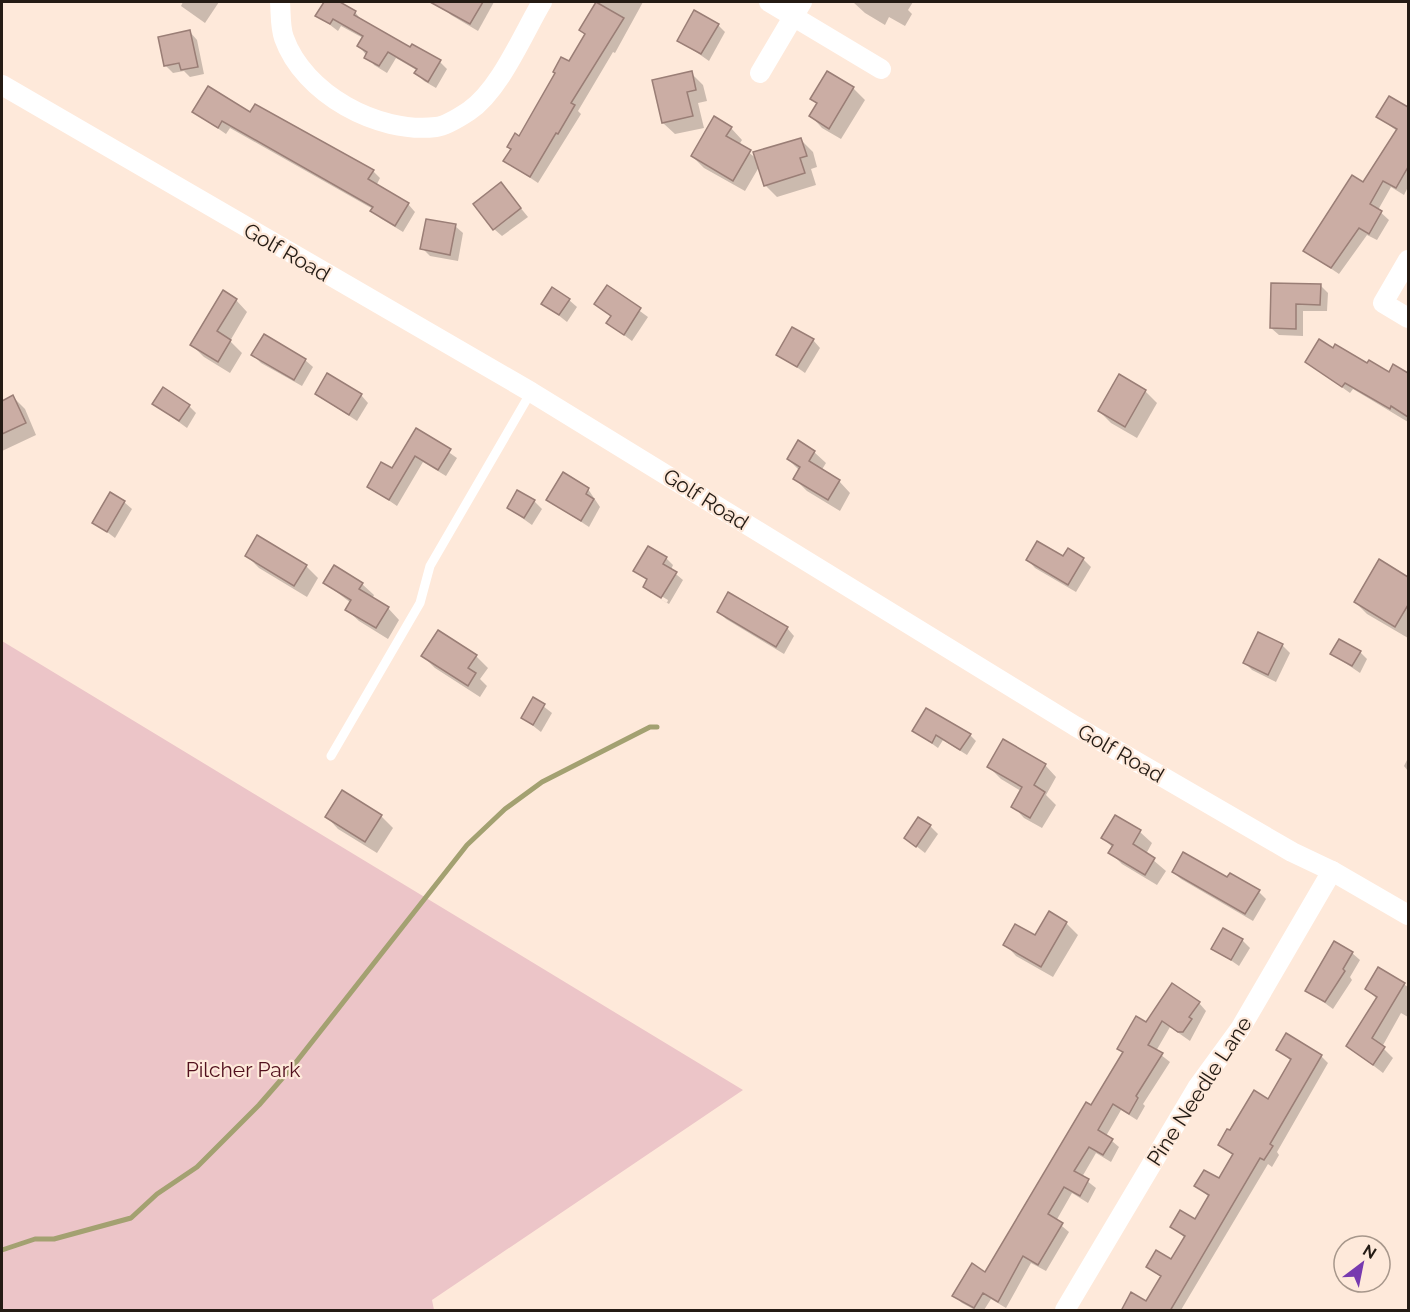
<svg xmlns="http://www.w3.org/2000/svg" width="1410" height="1312" font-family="Raleway,sans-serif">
	<rect width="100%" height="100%" fill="#fee9da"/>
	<polygon fill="#ecc5c8" points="2,641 743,1090 432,1300 434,1310 2,1310"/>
	<g fill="#0003">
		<polygon points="183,2 219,2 205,23 181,6"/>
		<polygon points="325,2 337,2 355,12 362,21 411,50 440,62 447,69 436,88 424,81 416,73 418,71 396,58 387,73 374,65 359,46 363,38 341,26 338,31 317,15"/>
		<polygon points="447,2 494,2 478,31 451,15 443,8"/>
		<polygon points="598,2 643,2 615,53 613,52 578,111 581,114 538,183 505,161 586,35 581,30"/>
		<polygon points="853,2 913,2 908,10 912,14 905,26 889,17 885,25 865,13"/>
		<polygon points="718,25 725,32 709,61 679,40"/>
		<polygon points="190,32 197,40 204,74 190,77 184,71 173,73 165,65"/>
		<polygon points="691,73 703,85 707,101 698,103 704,128 675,134 663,123"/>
		<polygon points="827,73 853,88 865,100 841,139 822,128 811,116 818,104 812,98"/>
		<polygon points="1389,98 1408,109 1408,187 1404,195 1391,187 1378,210 1389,220 1377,240 1367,235 1339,274 1305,251 1364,184 1397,131 1378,117"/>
		<polygon points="194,112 251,114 373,171 380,178 376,186 408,204 415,212 403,232 380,218 373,209 230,128 226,134"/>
		<polygon points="731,128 742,140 739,145 757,159 801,140 813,152 817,167 811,169 816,185 777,197 765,185 759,167 745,191 704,168 692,156"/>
		<polygon points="501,184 528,217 502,236 494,229"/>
		<polygon points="455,226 463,233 458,261 430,256 422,248"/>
		<polygon points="1272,284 1320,285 1328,293 1327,311 1303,311 1303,336 1279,335 1271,328"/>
		<polygon points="607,287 648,317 632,341 608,323 612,317 596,304"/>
		<polygon points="236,300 247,312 230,341 242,353 230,373 204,357 192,345"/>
		<polygon points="569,300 577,307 567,322 543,303"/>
		<polygon points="813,340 820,348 805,373 778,354"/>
		<polygon points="253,355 305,360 313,367 302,386 261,363"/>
		<polygon points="1307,362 1368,365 1389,374 1394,366 1408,374 1408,422 1353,389 1350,393"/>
		<polygon points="1119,376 1145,391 1157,403 1137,438 1111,423 1099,411"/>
		<polygon points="316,394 361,395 368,403 357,421"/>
		<polygon points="13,397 25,409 36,435 2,451 2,402"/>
		<polygon points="154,404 189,406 196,413 187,428"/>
		<polygon points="417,430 457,458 446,476 423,462 397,506 369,487 393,470"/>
		<polygon points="814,452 826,463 821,471 839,481 850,493 840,511 807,491 795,479 800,471 788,459"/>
		<polygon points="588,489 600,507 589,527 548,500"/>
		<polygon points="534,501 542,509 532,525 508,508"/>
		<polygon points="124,502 132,509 115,538 94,522"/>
		<polygon points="247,556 306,566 318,578 307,597 259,568"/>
		<polygon points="666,558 673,565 671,570 683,580 669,604 652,594 667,603 668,600 651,590 651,593 645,586 648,581 635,571"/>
		<polygon points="1064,558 1083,559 1091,567 1076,592 1035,568 1028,560"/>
		<polygon points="1380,561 1408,579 1408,638 1367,614 1355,602"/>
		<polygon points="325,583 362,584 374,595 372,599 388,608 399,620 388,639 359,621 347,610 351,603"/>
		<polygon points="719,612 787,628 794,636 784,654 726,619"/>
		<polygon points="1259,634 1282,645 1290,653 1276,682 1252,670 1245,663"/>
		<polygon points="1360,652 1367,659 1360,673 1332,654"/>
		<polygon points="423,656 476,656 488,668 480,679 487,686 480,697 435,668"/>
		<polygon points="534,699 552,713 541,732 523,718"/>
		<polygon points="914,731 970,735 976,741 967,755 943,740 938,748"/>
		<polygon points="1408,758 1408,771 1404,766"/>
		<polygon points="1045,765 1056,777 1046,795 1056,805 1042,828 1024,818 1013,806 1021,791 1001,779 989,767"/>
		<polygon points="381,816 393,828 377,853 338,829 327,817"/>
		<polygon points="1116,817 1140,832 1152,843 1146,854 1166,871 1157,885 1122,864 1110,852 1113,848 1103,838"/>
		<polygon points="930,826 938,834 925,853 906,838"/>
		<polygon points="1173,872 1228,879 1259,892 1266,899 1253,921 1181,879"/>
		<polygon points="1066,923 1078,935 1053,977 1016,956 1005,944 1036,937"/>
		<polygon points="1242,940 1250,948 1239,966 1213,948"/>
		<polygon points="1352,953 1360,960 1350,977 1352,980 1333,1009 1307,990"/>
		<polygon points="1379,969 1408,987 1408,1017 1401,1013 1382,1047 1393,1058 1383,1073 1348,1046 1377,999 1367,989"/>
		<polygon points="1199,1003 1206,1011 1190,1041 1170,1027 1156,1051 1170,1062 1143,1104 1145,1106 1137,1120 1121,1110 1106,1136 1119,1147 1111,1162 1096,1153 1082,1177 1096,1188 1088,1203 1072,1193 1056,1221 1069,1232 1046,1271 1031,1263 1006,1308 991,1299 984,1310 975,1310 962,1303 954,1296 986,1274 1124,1054 1119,1049 1146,1024"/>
		<polygon points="1278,1050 1321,1056 1328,1063 1277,1152 1279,1155 1272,1167 1268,1164 1181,1310 1125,1310 1147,1303 1162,1278 1148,1267 1171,1261 1185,1238 1172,1227 1195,1221 1209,1197 1196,1186 1219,1180 1234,1156 1219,1144 1269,1101 1291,1061"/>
	</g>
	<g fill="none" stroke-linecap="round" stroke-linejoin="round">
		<polyline stroke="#a3a171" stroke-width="5" points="2,1250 35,1239 54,1239 131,1218 157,1194 197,1167 259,1105 293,1066 467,845 505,809 542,782 650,727 657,727"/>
	</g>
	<g fill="#cbada4" stroke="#9a7e76" stroke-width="1.5">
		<polygon points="324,2 340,2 356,11 354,15 410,47 412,44 441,60 428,82 414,73 417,69 388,52 379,66 364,58 367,52 357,46 363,36 333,19 330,24 315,16"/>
		<polygon points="430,2 483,2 470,24"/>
		<polygon points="596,2 624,18 571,103 575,105 558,134 556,133 530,177 503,161 511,149 507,147 515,133 519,136 555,73 553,72 561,57 569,61 585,34 579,30"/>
		<polygon points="694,10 719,24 701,54 677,41"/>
		<polygon points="190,30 198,67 181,70 179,63 164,66 158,37"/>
		<polygon points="692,71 696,90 687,92 693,116 662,123 652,80"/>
		<polygon points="827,71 854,87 829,129 809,116 817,103 810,99"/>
		<polygon points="208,86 250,112 255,104 374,170 368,179 409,203 395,226 370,211 373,207 222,121 218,128 192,112"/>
		<polygon points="1389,96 1408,107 1408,167 1396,188 1383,181 1370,204 1382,211 1369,234 1359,228 1331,268 1303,251 1352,175 1363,182 1397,129 1376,117"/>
		<polygon points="714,116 732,127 726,136 751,150 733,181 691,156"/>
		<polygon points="801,138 807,156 800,158 805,173 764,186 753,152"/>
		<polygon points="501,182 521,208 493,230 473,204"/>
		<polygon points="426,219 456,224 450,255 420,249"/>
		<polygon points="1271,283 1321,284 1320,305 1296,304 1296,329 1270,328"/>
		<polygon points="607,285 641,308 624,335 606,323 611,316 594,304"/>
		<polygon points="552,287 570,299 559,315 541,304"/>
		<polygon points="223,290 237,299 217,331 231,340 218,362 190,345"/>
		<polygon points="792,327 814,339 797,367 776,355"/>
		<polygon points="264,334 306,359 294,380 251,355"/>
		<polygon points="1319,339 1333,348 1335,344 1367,363 1369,360 1389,372 1393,364 1408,373 1408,417 1391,406 1390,409 1345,383 1342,387 1305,362"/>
		<polygon points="327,373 362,394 349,415 315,394"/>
		<polygon points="1119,374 1146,390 1125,427 1098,411"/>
		<polygon points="163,387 190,405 179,421 152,404"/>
		<polygon points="13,395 26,423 2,434 2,401"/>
		<polygon points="416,428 451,449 438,470 415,456 389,500 367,487 381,462 392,468"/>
		<polygon points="798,440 815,451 809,461 840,480 828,500 793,479 800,467 787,459"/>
		<polygon points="563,472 589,488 586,494 594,499 581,521 546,500"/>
		<polygon points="517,490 535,500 524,518 507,508"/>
		<polygon points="110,492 125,501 107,532 92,523"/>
		<polygon points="257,535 307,565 294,586 245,556"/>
		<polygon points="1037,541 1063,556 1068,548 1084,558 1068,585 1026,560"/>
		<polygon points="648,546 667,557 663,564 677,572 661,598 643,587 647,579 633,571"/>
		<polygon points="1379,559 1408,577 1408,605 1395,627 1354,602"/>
		<polygon points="334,565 363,583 359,589 389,607 376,628 345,610 351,600 323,583"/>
		<polygon points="728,592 788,627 776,647 717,612"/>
		<polygon points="438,630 477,655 468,668 476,673 468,686 421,656"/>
		<polygon points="1258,632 1283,644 1268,675 1243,663"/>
		<polygon points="1339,639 1361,651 1352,666 1330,654"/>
		<polygon points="533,697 545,704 533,725 521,718"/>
		<polygon points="926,708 971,734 960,750 936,735 932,743 912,731"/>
		<polygon points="1003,739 1046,764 1034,785 1045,792 1030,818 1011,807 1022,787 987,767"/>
		<polygon points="342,790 382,815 365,842 325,817"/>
		<polygon points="1115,815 1141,830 1133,844 1155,858 1145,875 1108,853 1113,845 1101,838"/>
		<polygon points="918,817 931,825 916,847 904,838"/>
		<polygon points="1183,852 1227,877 1230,873 1260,890 1245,914 1172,872"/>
		<polygon points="1049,911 1067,922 1041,967 1003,945 1015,924 1035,935"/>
		<polygon points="1223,928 1243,939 1231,960 1211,949"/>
		<polygon points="1334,941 1353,952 1343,969 1345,971 1325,1002 1305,991"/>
		<polygon points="1378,967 1405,983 1372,1038 1385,1047 1373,1065 1346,1046 1377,997 1365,989"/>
		<polygon points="1172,983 1200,1002 1189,1017 1192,1019 1183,1032 1178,1032 1162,1021 1148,1045 1163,1053 1136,1096 1138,1098 1129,1114 1113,1104 1098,1130 1113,1139 1103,1155 1089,1147 1074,1171 1089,1179 1080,1196 1064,1187 1048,1214 1063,1223 1038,1265 1023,1256 998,1302 983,1293 974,1308 952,1296 972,1263 985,1272 1086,1102 1091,1105 1123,1052 1117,1049 1136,1016 1146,1022"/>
		<polygon points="1286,1033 1322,1055 1270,1144 1273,1146 1264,1160 1260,1158 1170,1311 1121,1311 1131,1292 1146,1301 1161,1276 1146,1267 1156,1250 1171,1259 1185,1236 1170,1227 1180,1210 1195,1219 1209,1195 1194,1186 1204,1170 1219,1178 1233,1154 1218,1145 1227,1129 1230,1130 1254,1090 1268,1099 1291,1059 1276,1050"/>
	</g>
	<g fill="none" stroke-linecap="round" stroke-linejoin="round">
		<polyline stroke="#fff" stroke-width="9" points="331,756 420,603 430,566 531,392"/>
		<g stroke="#fff" stroke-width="20">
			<path d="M 280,2 C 281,13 280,27 284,38 C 304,94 378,134 436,127 C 445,126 460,117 469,111 C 500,90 523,34 542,2"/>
			<polyline points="769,2 881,69"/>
			<polyline points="760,73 802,2"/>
			<polyline points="2,85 531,392 1075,726 1292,852 1332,871 1408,915"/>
			<polyline points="1408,260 1383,303 1408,318"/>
			<polyline points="1065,1310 1197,1088 1240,1029 1332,871"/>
		</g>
	</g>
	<g text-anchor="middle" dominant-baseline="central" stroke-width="4.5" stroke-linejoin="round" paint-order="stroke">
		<g font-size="21" fill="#241b14" stroke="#fee9da">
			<text transform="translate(287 252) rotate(30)">Golf Road</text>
			<text transform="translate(706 499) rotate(32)">Golf Road</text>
			<text transform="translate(1121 753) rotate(30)">Golf Road</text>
			<text transform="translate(1199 1091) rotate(-57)">Pine Needle Lane</text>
		</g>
		<g font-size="21" fill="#51101d" stroke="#fee9da">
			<text x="243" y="1069">Pilcher Park</text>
		</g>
	</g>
	<rect width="1410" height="1312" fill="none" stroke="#241b14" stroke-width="6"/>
	<g transform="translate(1362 1264) rotate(32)"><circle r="28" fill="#fee9da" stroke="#a7978b" stroke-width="1.5"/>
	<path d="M0-4.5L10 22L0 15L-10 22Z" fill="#773aaf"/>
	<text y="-9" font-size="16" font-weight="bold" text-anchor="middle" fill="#241b14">N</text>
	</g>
</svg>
